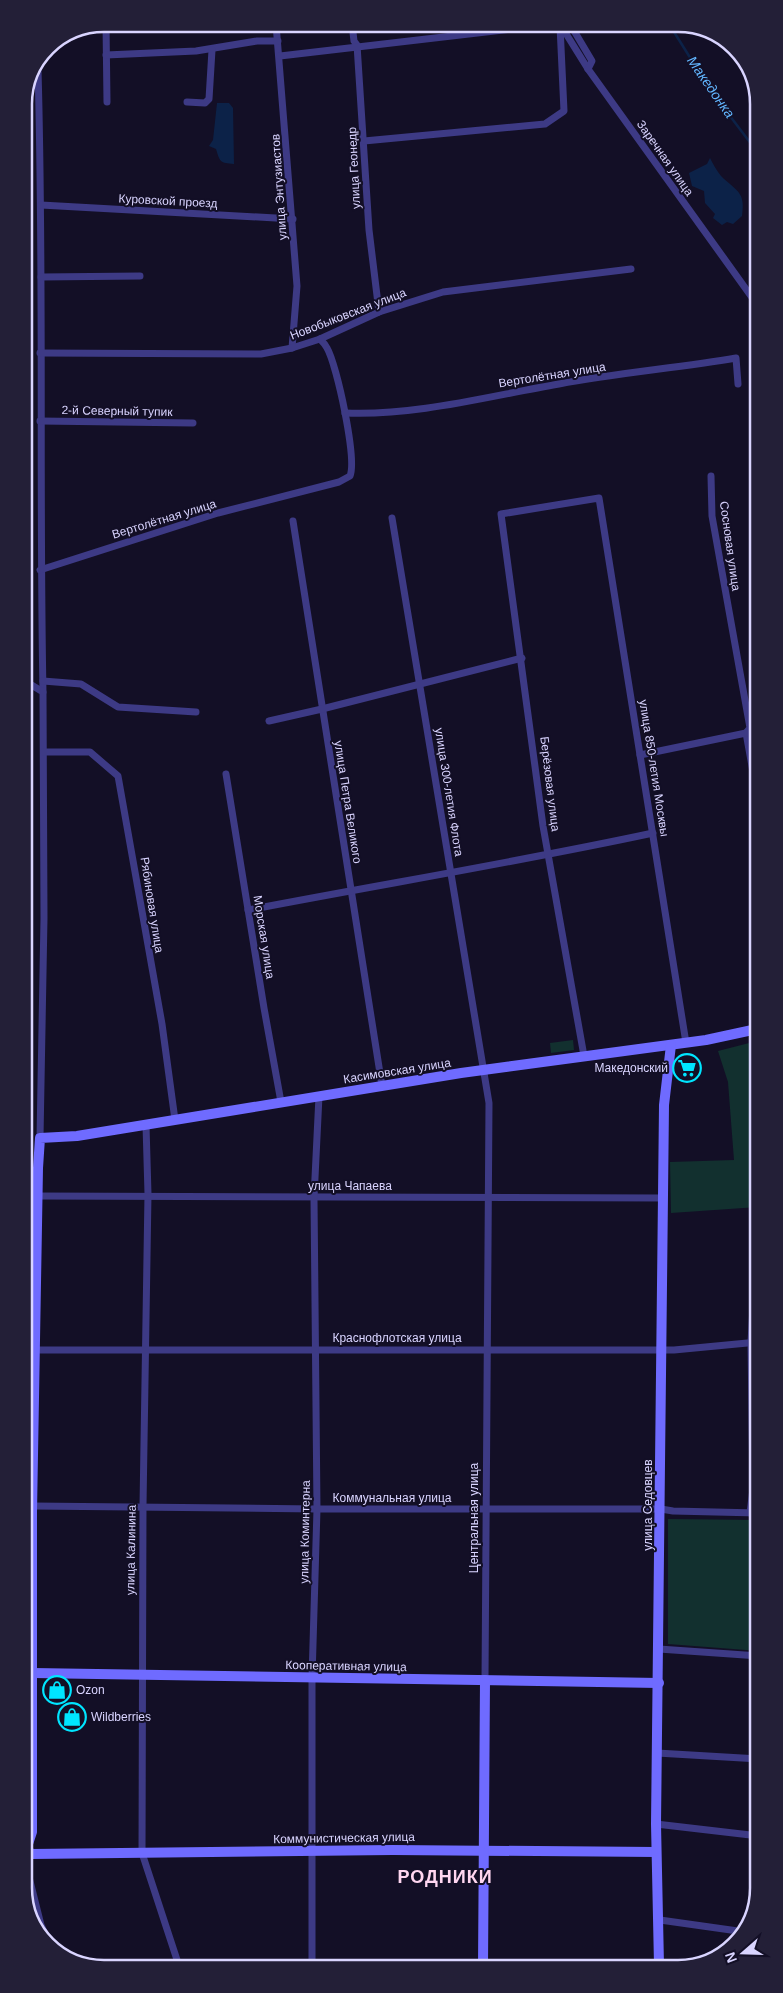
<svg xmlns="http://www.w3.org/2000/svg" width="783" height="1993" font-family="Arial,sans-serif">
	<rect width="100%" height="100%" fill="#130f26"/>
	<g fill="#12302f">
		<polygon points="573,1040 574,1050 551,1053 550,1043"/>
		<polygon points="757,1041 758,1207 671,1213 670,1162 734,1160 728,1082 718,1051"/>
		<polygon points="668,1519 758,1520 759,1651 668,1644"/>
	</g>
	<g fill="#0c2248">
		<path d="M 217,103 L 229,103 L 233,108 L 234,164 C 220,163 220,162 216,149 L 209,146 L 213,140 Z"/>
		<path d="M 710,158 C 713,164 717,171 721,176 C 736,191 746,191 742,216 L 733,224 L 727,222 L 722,225 L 713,218 L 715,214 L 705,203 L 704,191 L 692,186 L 689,173 L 707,164 Z"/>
	</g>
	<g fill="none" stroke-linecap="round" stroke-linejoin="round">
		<polyline stroke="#0c2248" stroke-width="2.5" points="669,24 711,91 755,149"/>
		<g stroke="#3d3a85" stroke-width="7">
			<polyline points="106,24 107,102"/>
			<polyline points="276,24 297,286 292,348"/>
			<polyline points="352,24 354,41 357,45 369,230 379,312"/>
			<polyline points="560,24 588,69 756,303"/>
			<polyline points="570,24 592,61 588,69"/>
			<polyline points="106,55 196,51 257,41 278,41"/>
			<polyline points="280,56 556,24"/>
			<path d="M 38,70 C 44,277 39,485 43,692"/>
			<polyline points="187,102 205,103 209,99 212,50"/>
			<polyline points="364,141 545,124 564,111 560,26"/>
			<polyline points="41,205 293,219"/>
			<polyline points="41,277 140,276"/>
			<polyline points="40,353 261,354 292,348 320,339 379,312 443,292 631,269"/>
			<path d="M 345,413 C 416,416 489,396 559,384 C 618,373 677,368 736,358 L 738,384"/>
			<polyline points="40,421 193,423"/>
			<polyline points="711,476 712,516 750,728 746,733 757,794"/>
			<polyline points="392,518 489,1103 485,1680"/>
			<polyline points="293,521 382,1086"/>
			<path d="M 40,570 L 218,513 L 339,482 L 350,476 C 357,459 337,365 327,348 C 325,344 322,341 320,339"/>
			<polyline points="25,681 43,692 44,918 40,1138"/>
			<polyline points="43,681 81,684 118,707 196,712"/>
			<polyline points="269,721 322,709 522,658"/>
			<polyline points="44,752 90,752 118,776 162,1024 175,1120"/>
			<polyline points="640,755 746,733"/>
			<polyline points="226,774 264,1008 281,1102"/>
			<path d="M 248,910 C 383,884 518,862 653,833"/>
			<polyline points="584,1056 543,826 501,514 599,498 686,1043"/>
			<polyline points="146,1125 148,1194 143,1506 142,1853 180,1969"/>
			<polyline points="37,1196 663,1198"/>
			<polyline points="36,1350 674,1350 758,1342"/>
			<polyline points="33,1506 317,1509 661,1509 673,1511 758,1513"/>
			<polyline points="750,1513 753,1489 751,1342 756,1254"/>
			<polyline points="659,1649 759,1656"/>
			<polyline points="657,1753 759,1759"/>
			<polyline points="656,1824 759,1836"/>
			<polyline points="28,1873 41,1925 49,1943"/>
			<polyline points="660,1920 745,1932"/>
			<polyline points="312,1968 312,1678 317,1509 314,1198 319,1096"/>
		</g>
		<g stroke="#6f6bff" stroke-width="10">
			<polyline points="33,1673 659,1683"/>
			<polyline points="28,1844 32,1832 32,1512 38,1168 40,1138 77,1136 461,1073 706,1040 757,1029"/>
			<polyline points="28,1850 31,1854 393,1850 656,1852"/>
			<polyline points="659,1965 656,1824 664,1105 671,1045"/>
			<polyline points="483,1967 485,1680"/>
		</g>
	</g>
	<defs>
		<symbol id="supermarket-ring" viewBox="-11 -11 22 22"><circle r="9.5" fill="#130f26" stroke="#00e5ff" stroke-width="1.5"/><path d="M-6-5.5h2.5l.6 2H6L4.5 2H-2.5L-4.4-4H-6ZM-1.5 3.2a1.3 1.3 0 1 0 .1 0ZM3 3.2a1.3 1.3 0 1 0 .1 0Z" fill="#00e5ff"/></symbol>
		<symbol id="shop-ring" viewBox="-11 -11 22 22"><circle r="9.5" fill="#130f26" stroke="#00e5ff" stroke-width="1.5"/><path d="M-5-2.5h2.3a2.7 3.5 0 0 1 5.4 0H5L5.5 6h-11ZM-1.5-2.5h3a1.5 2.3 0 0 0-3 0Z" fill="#00e5ff"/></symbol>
	</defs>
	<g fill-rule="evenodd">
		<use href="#supermarket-ring" x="671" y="1052" width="32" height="32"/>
		<use href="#shop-ring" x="41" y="1674" width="32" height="32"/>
		<use href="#shop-ring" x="56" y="1701" width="32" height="32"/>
	</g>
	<g text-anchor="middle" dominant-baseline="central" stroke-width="4" stroke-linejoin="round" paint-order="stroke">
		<g font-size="12" fill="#d9d4ff" stroke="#130f26">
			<text transform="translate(665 158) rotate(55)">Заречная улица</text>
			<text transform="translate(354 168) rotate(-93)">улица Геонедр</text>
			<text transform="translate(279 187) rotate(-94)">улица Энтузиастов</text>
			<text transform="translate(168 201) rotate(3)">Куровской проезд</text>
			<text transform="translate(348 314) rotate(-21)">Новобыковская улица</text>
			<text transform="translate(552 375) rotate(-9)">Вертолётная улица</text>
			<text transform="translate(117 411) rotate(1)">2-й Северный тупик</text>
			<text transform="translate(164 519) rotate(-17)">Вертолётная улица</text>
			<text transform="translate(730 546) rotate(82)">Сосновая улица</text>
			<text transform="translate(654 768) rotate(81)">улица 850-летия Москвы</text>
			<text transform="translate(550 784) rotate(83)">Берёзовая улица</text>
			<text transform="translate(449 792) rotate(81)">улица 300-летия Флота</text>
			<text transform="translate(348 802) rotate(81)">улица Петра Великого</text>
			<text transform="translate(152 905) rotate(81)">Рябиновая улица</text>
			<text transform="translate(264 937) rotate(81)">Морская улица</text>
			<text transform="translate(397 1071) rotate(-9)">Касимовская улица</text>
			<text x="350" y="1186">улица Чапаева</text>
			<text x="397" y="1338">Краснофлотская улица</text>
			<text x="392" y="1498">Коммунальная улица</text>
			<text transform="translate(648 1505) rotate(-90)">улица Седовцев</text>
			<text transform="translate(474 1518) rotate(-90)">Центральная улица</text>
			<text transform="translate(305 1532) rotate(-89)">улица Коминтерна</text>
			<text transform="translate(131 1550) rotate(-89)">улица Калинина</text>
			<text transform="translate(346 1666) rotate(1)">Кооперативная улица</text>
			<text transform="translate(344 1838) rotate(-1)">Коммунистическая улица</text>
		</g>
		<g font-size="12" fill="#d9d4ff" stroke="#130f26" text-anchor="start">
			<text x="668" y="1068" text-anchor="end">Македонский</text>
			<text x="76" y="1690">Ozon</text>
			<text x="91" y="1717">Wildberries</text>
		</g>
		<g font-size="14" font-style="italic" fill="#62b6ff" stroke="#130f26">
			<text transform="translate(711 87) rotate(55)">Македонка</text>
		</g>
		<g font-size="18" font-weight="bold" letter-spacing="1" fill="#ffd6f0" stroke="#130f26">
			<text x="445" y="1877">РОДНИКИ</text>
		</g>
	</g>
	<path d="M0 0H783V1993H0ZM104 32H678A72 72 0 0 1 750 104V1888A72 72 0 0 1 678 1960H104A72 72 0 0 1 32 1888V104A72 72 0 0 1 104 32Z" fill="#231f37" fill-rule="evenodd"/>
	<path fill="none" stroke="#d9d4ff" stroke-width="2.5" d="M104 32H678A72 72 0 0 1 750 104V1888A72 72 0 0 1 678 1960H104A72 72 0 0 1 32 1888V104A72 72 0 0 1 104 32Z"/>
	<g transform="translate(743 1953) rotate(250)" stroke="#130f26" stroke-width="4" paint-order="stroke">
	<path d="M0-4L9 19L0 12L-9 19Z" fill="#d9d4ff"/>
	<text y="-8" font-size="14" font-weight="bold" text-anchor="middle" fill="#d9d4ff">N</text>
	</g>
</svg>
